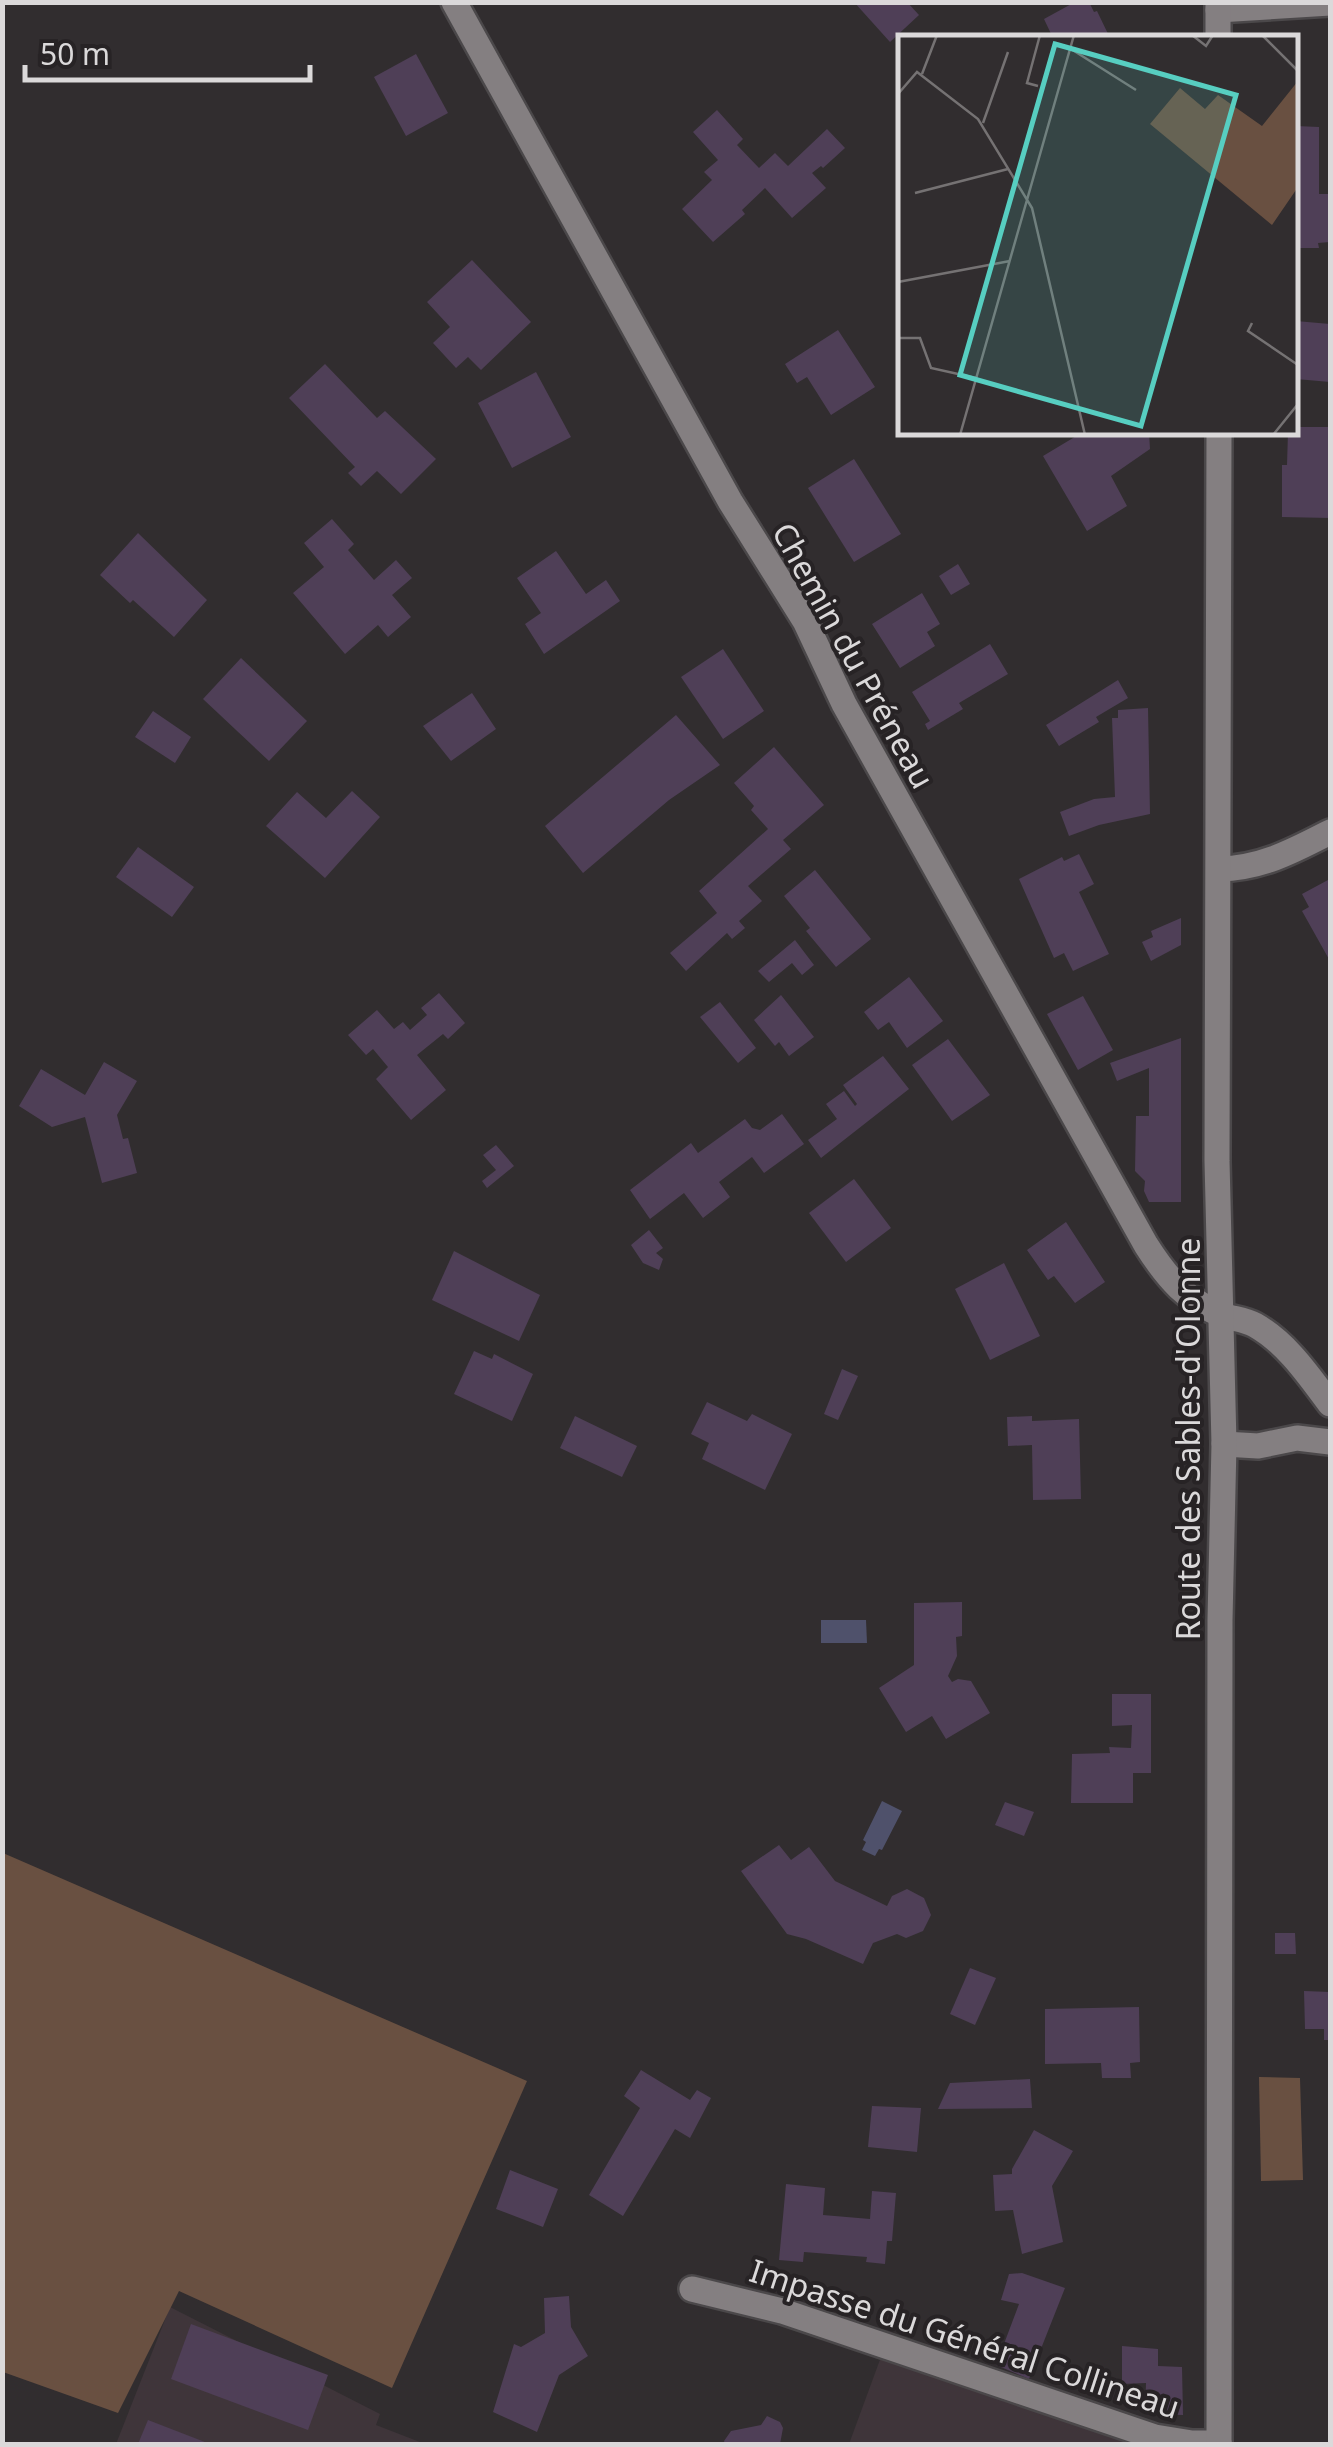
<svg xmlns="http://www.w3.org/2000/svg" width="1333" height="2447" font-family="'Noto Sans',sans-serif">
	<rect width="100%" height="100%" fill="#312d2f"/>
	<g fill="#3f353a">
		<polygon points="170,2307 380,2414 376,2425 425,2444 116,2444"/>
		<polygon points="885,2346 1219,2444 849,2444"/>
	</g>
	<g fill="#695041">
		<polygon points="3,1853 527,2081 392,2388 179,2291 118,2413 3,2372"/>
		<polygon points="1259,2077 1300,2078 1303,2180 1261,2181"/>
	</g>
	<g fill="#4f516b">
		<polygon points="821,1620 866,1620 867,1643 821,1643"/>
		<polygon points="882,1801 902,1811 882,1850 879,1849 875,1856 862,1850 866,1842 863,1840"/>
	</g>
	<g fill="#4f3f57">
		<polygon points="854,2 907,2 919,15 890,42"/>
		<polygon points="1075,2 1089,2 1094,12 1097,11 1110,38 1053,38 1044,19"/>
		<polygon points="416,54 448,113 406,136 374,77"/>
		<polygon points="717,110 743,139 737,145 759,168 775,153 788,166 827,129 845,148 823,168 821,166 812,173 826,188 792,218 765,188 742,210 745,214 713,242 682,209 712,180 704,172 718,160 693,132"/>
		<polygon points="1296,126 1319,127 1319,194 1330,194 1330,242 1318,243 1319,248 1296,248"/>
		<polygon points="472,260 531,322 481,370 468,357 456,368 433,343 450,327 427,302"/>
		<polygon points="1296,321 1330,324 1330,382 1296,379"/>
		<polygon points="838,330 875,387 831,415 807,377 797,383 785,364"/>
		<polygon points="325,364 377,418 385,411 436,459 401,494 377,471 361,486 348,473 355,467 289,398"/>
		<polygon points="536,372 571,437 512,468 478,403"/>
		<polygon points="1296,427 1330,427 1330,518 1282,517 1282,465 1287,465 1288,432 1296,432"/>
		<polygon points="1083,432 1149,432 1150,449 1111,476 1127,506 1087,531 1043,456"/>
		<polygon points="854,459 901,534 854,562 808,488"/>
		<polygon points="332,519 354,544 348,550 374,580 396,560 412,578 392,595 411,617 388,637 378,625 345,654 293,593 324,567 304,543"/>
		<polygon points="138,533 207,600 174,637 133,600 130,603 100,575"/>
		<polygon points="556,551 586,594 606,580 620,601 544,654 525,624 541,613 517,578"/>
		<polygon points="958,564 970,584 951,595 939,576"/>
		<polygon points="922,593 940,624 927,632 935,646 900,668 872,624"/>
		<polygon points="990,644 1008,674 959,703 963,709 928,730 925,724 930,721 912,692"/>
		<polygon points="723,649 764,711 723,739 681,677"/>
		<polygon points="241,658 307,721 269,761 203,699"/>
		<polygon points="1118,680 1128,698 1096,717 1099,722 1059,746 1046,725"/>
		<polygon points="472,693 496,729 451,761 423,726"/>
		<polygon points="1148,708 1150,814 1099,825 1069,836 1060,812 1094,799 1115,797 1112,718 1118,718 1118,710"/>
		<polygon points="153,711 191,737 175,763 135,737"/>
		<polygon points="676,715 720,765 669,800 583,873 545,826"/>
		<polygon points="774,747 824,805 783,840 791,849 748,886 762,901 739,921 745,928 732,939 727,933 686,971 670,953 717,913 699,891 768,829 751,810 754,806 734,783"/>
		<polygon points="352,791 380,817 325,878 266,826 297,792 326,818"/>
		<polygon points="138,847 194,887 172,917 116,877"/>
		<polygon points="1079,854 1094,884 1079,892 1109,954 1073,971 1064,953 1054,958 1019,879 1062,857 1064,861"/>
		<polygon points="815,870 871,939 836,967 806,931 810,928 784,896"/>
		<polygon points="1328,880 1330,885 1330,961 1302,911 1309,907 1302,894"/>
		<polygon points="1181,918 1181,945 1151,961 1142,942 1153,937 1151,931"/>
		<polygon points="795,940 814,965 802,975 792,963 769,982 758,971"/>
		<polygon points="909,977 943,1021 907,1048 889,1022 878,1030 864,1012"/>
		<polygon points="439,993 465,1023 448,1039 443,1034 417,1055 446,1090 411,1120 376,1079 388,1067 373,1049 366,1055 348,1035 377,1010 394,1029 403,1022 410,1030 427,1015 421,1008"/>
		<polygon points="781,995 814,1037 789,1056 779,1042 775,1046 754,1020"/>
		<polygon points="1083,996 1113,1050 1078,1070 1047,1014"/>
		<polygon points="720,1002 756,1048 738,1063 700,1017"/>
		<polygon points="1181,1038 1181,1202 1149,1202 1144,1191 1145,1181 1135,1171 1136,1116 1149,1116 1149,1068 1117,1081 1110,1063"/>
		<polygon points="948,1039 990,1095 952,1121 912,1065"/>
		<polygon points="883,1056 909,1089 821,1158 808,1140 837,1119 826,1104 844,1091 855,1106 857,1104 843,1085"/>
		<polygon points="104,1062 137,1081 117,1115 123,1139 128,1138 137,1173 102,1183 85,1117 52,1127 19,1106 41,1069 85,1095"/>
		<polygon points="782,1114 804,1144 764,1173 752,1157 719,1182 730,1197 703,1218 684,1193 650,1219 630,1190 691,1143 698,1153 745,1119 752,1128 760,1130"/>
		<polygon points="496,1145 514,1166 487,1188 482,1181 496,1170 483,1155"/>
		<polygon points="854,1179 891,1228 846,1262 809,1213"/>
		<polygon points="1066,1222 1105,1282 1075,1303 1054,1276 1048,1280 1027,1250"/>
		<polygon points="649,1230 663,1248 656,1253 663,1259 659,1270 643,1263 631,1245"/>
		<polygon points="454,1251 540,1295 519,1341 432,1300"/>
		<polygon points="1004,1263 1040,1336 990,1360 955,1289"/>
		<polygon points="474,1351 492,1359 494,1354 533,1374 512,1421 454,1394"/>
		<polygon points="842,1369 858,1376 838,1420 824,1414"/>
		<polygon points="707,1402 747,1421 752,1414 792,1434 765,1490 702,1459 709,1443 691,1434"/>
		<polygon points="575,1416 637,1446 622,1477 560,1448"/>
		<polygon points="1032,1416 1032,1421 1079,1419 1081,1499 1033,1500 1032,1445 1008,1446 1007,1417"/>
		<polygon points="962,1602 962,1636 956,1637 957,1656 948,1676 952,1682 958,1679 971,1681 990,1713 946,1739 932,1716 906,1732 879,1688 914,1665 914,1603"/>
		<polygon points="1112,1694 1151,1694 1151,1773 1133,1773 1133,1803 1071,1803 1072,1754 1110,1753 1109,1747 1131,1748 1132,1725 1112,1726"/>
		<polygon points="1005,1802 1034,1812 1024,1836 995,1825"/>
		<polygon points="779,1845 791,1860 809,1847 835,1881 887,1906 892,1896 907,1889 924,1898 931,1915 923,1931 906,1938 897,1934 873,1943 863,1964 806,1939 787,1934 741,1871"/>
		<polygon points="1275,1933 1295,1933 1296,1954 1275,1954"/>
		<polygon points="970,1968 996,1978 975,2025 950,2014"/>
		<polygon points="1304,1991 1330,1992 1330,2040 1324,2040 1324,2029 1305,2029"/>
		<polygon points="1139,2007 1140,2062 1130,2063 1131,2078 1102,2078 1101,2063 1045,2064 1045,2009"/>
		<polygon points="641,2070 690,2100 697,2090 711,2098 690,2138 675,2129 623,2216 589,2195 640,2108 624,2096"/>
		<polygon points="1030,2079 1032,2108 938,2109 950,2083"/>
		<polygon points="872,2106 921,2108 917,2152 868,2147"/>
		<polygon points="1034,2130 1073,2151 1052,2186 1063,2242 1022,2254 1013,2210 995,2211 993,2175 1012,2174 1012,2169"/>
		<polygon points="510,2170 558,2189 543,2227 496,2209"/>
		<polygon points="786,2184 825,2188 823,2215 870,2219 872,2191 896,2193 892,2241 887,2241 885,2264 866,2262 867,2257 804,2252 803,2262 779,2260"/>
		<polygon points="1022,2273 1065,2288 1029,2379 996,2365 1019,2304 1001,2300 1009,2274"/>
		<polygon points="569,2296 571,2327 588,2356 559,2375 537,2432 493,2412 514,2344 521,2347 545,2333 544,2298"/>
		<polygon points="191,2324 328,2375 308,2430 171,2379"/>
		<polygon points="1122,2346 1158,2349 1158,2366 1182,2367 1183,2415 1145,2414 1146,2383 1122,2384"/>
		<polygon points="767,2416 780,2422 783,2428 780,2444 725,2444 724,2441 731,2431 761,2425"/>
		<polygon points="148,2420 210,2444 138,2444"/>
	</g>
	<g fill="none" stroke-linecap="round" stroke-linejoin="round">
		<defs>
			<g id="minor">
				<path d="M 454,2 L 730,501 L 805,621 L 844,704 L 1146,1245 C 1167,1278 1187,1302 1225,1316 C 1235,1319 1246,1320 1255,1325 C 1287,1343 1309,1376 1330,1404"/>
				<polyline points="1218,10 1330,3"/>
				<path d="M 1219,869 C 1262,868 1293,851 1330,832"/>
				<polyline points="1224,1444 1258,1446 1297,1438 1330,1442"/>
				<polyline points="692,2289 782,2311 1155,2437 1192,2443 1219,2443"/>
			</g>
			<g id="secondary">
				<polyline points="1218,2 1218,38"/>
				<polyline points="1219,432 1217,1161 1224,1444 1220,1620 1219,2444"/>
			</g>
		</defs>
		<use href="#minor" stroke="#4b484a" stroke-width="30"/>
		<use href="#secondary" stroke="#4b484a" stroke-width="30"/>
		<use href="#minor" stroke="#847f81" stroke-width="25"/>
		<use href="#secondary" stroke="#847f81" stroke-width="25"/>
	</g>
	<g text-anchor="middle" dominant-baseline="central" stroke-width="8" stroke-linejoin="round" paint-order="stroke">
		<g font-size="32" fill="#dbd9da" stroke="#272325">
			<text transform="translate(854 655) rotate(61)">Chemin du Préneau</text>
			<text transform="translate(1187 1439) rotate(-90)">Route des Sables-d'Olonne</text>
			<text transform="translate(965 2338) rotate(18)">Impasse du Général Collineau</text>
		</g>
	</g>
	<g transform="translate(898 35)">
		<rect width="400" height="400" fill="#312d2f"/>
		<path d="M 400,46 L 400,152 L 374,190 L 252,89 L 282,53 L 307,74 L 320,60 L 364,91 Z" fill="#695041"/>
		<path fill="none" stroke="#757273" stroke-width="2.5" d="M 294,0 L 308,11 L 315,0M 364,0 L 400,36M 173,14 L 238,55M 24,39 L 39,0M 140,51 L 129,48 L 142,0M 0,59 L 19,37 L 80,84 L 134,173 L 187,400M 85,88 L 110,17M 17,158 L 110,134M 0,247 L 112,226M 354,288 L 350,296 L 400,330M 0,303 L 22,303 L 33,333 L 78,343M 62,400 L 176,0M 375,400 L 400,369"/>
		<path fill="#57cec1" fill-opacity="0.15" stroke="#57cec1" stroke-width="5" d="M 157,9 L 338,60 L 243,391 L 62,340 Z"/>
		<rect width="400" height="400" fill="none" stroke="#dbd9da" stroke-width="5"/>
	</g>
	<rect width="1333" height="2447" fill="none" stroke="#dbd9da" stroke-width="10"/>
	<path d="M25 65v15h285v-15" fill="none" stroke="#dbd9da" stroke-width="5"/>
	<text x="40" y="65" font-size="30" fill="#dbd9da" stroke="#272325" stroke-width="8" paint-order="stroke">50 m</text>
</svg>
